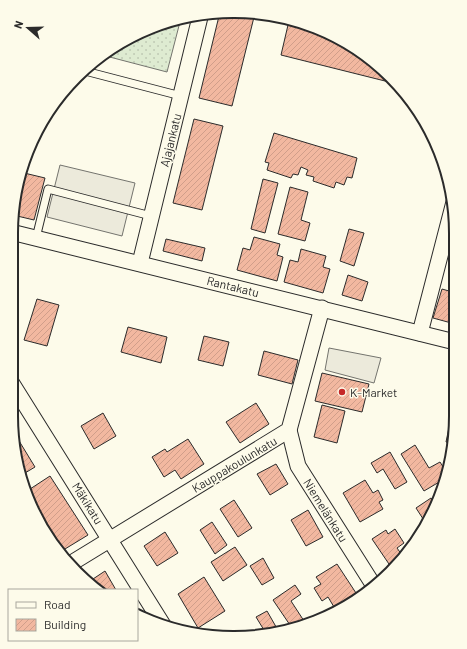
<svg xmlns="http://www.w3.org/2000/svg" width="467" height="649" font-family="Barlow,sans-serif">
	<defs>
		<pattern id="grass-dots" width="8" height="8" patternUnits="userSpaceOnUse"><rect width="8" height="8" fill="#deebd1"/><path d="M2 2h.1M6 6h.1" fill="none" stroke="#bfcab4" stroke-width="1.8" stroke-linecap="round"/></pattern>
		<pattern id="building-hatch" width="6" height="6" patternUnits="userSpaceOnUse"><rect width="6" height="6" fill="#f2b8a0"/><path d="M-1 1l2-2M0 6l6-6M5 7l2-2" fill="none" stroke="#d09e8a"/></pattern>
	</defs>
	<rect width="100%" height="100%" fill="#fdfbea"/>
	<polygon fill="url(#grass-dots)" stroke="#74746e" points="181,18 167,72 102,55 176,19"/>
	<g fill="#eceadb" stroke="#74746e">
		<polygon points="60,165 135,183 122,236 47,217"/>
		<polygon points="329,348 381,358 374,383 325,370"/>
	</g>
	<g fill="url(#building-hatch)" stroke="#2b2b2b">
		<polygon points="255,13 232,106 199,98 219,16"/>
		<polygon points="288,25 324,34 345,41 393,83 281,55"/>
		<polygon points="194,119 223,126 202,210 173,203"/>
		<polygon points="274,133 357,158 352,178 347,177 344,185 336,182 334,188 313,181 314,177 306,175 308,170 301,167 298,175 293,174 291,178 267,170 269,163 265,162"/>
		<polygon points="20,172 45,178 34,220 13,215 19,176"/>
		<polygon points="263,179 278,183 265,233 251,229"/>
		<polygon points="290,187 308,192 301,220 310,223 305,241 278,234"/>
		<polygon points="349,229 364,233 354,266 340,261"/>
		<polygon points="254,237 280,244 277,255 283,257 277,281 237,270 243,248 250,250"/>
		<polygon points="166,239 205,248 202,261 163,251"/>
		<polygon points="301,249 326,256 323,267 330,269 323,293 284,282 290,260 298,262"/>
		<polygon points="348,275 368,282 362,301 342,295"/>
		<polygon points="451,287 455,288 455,324 433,318 442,289 449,291"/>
		<polygon points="37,299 59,305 47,346 24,340"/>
		<polygon points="128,327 167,337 161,363 121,352"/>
		<polygon points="204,336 229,342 223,366 198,360"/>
		<polygon points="264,351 298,360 292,384 258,375"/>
		<polygon points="322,373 369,384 362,412 315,401"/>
		<polygon points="256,403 269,424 240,443 226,422"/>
		<polygon points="322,405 345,411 337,443 314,437"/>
		<polygon points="103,413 116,436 94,449 81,426"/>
		<polygon points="452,413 455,414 456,430 453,444 446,442"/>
		<polygon points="13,431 35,467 20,476 19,473"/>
		<polygon points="188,439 204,464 181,479 175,470 164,477 152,457 165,449 167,452"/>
		<polygon points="415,445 429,468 440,462 447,473 446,478 424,491 401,454"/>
		<polygon points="390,452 407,482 395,489 383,469 377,473 371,463"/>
		<polygon points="276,464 288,484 270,495 257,474"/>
		<polygon points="50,476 88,535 60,552 48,539 27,491"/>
		<polygon points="365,480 373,493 378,490 383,500 379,502 383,509 360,522 343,493"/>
		<polygon points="431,498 436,505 427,525 416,508"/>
		<polygon points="234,500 252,528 238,537 220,509"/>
		<polygon points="308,510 323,537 306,546 291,520"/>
		<polygon points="212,522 227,545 215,554 200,530"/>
		<polygon points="395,529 404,543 397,548 402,555 391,567 372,539 386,530 388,534"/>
		<polygon points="165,532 178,553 157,566 144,546"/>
		<polygon points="235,547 247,565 223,581 211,562"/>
		<polygon points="263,558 274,578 262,585 250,566"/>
		<polygon points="337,564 356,593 334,607 328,597 322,601 314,588 321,584 316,577"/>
		<polygon points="105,571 116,590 98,590 87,583"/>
		<polygon points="204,577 225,611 198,628 178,594"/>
		<polygon points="295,585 301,594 291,601 306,624 292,628 273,600"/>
		<polygon points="267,611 279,632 267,635 256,617"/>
	</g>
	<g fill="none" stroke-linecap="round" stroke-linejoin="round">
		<defs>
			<g id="lane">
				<polyline points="85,71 181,96"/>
				<polyline points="36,238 48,189 151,216"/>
			</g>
			<g id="street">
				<polyline points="11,232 455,342"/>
				<polyline points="140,263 200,17"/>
				<polyline points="420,333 454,202"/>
				<polyline points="11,382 163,625"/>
				<polyline points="289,430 298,466 374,586"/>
				<polyline points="70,564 289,430 322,308"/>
			</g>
		</defs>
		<use href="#lane" stroke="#2b2b2b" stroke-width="9"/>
		<use href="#street" stroke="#2b2b2b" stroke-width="17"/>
		<use href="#lane" stroke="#fdfbea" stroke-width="7"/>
		<use href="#street" stroke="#fdfbea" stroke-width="15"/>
	</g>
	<circle fill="#c62828" stroke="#fdfbea" stroke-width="1.5" cx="342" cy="392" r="4"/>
	<g text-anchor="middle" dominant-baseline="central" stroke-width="3" stroke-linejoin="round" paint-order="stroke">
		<g font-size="12" fill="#2b2b2b" stroke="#fdfbea">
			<text transform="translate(170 140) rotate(-76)">Ajajankatu</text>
			<text transform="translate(233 286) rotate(14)">Rantakatu</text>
			<text transform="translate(234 464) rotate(-31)">Kauppakoulunkatu</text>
			<text transform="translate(88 503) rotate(58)">Mäkikatu</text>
			<text transform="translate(326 510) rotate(58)">Niemelänkatu</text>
		</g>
		<g font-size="12" fill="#2b2b2b" stroke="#fdfbea" text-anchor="start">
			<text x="350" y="392">K-Market</text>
		</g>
	</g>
	<path d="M0 0H467V649H0ZM233 18H234A215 215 0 0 1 449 233V416A215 215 0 0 1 234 631H233A215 215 0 0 1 18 416V233A215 215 0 0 1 233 18Z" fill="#fdfbea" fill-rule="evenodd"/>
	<path fill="none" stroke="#2b2b2b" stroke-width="2" d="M233 18H234A215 215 0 0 1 449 233V416A215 215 0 0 1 234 631H233A215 215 0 0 1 18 416V233A215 215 0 0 1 233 18Z"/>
	<rect x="8" y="589" width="130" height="52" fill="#fdfbea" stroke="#a9a89e"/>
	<rect x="16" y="602" width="20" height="6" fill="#fdfbea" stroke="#a9a89e"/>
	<text x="44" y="609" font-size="12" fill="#2b2b2b">Road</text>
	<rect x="16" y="619" width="20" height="12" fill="url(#building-hatch)" stroke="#a9a89e"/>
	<text x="44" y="629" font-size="12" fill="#2b2b2b">Building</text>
	<g transform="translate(28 28) rotate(290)" stroke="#fdfbea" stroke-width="3" paint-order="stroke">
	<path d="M0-3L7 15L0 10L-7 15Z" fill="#2b2b2b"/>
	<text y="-6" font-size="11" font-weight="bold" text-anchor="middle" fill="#2b2b2b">N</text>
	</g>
</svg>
